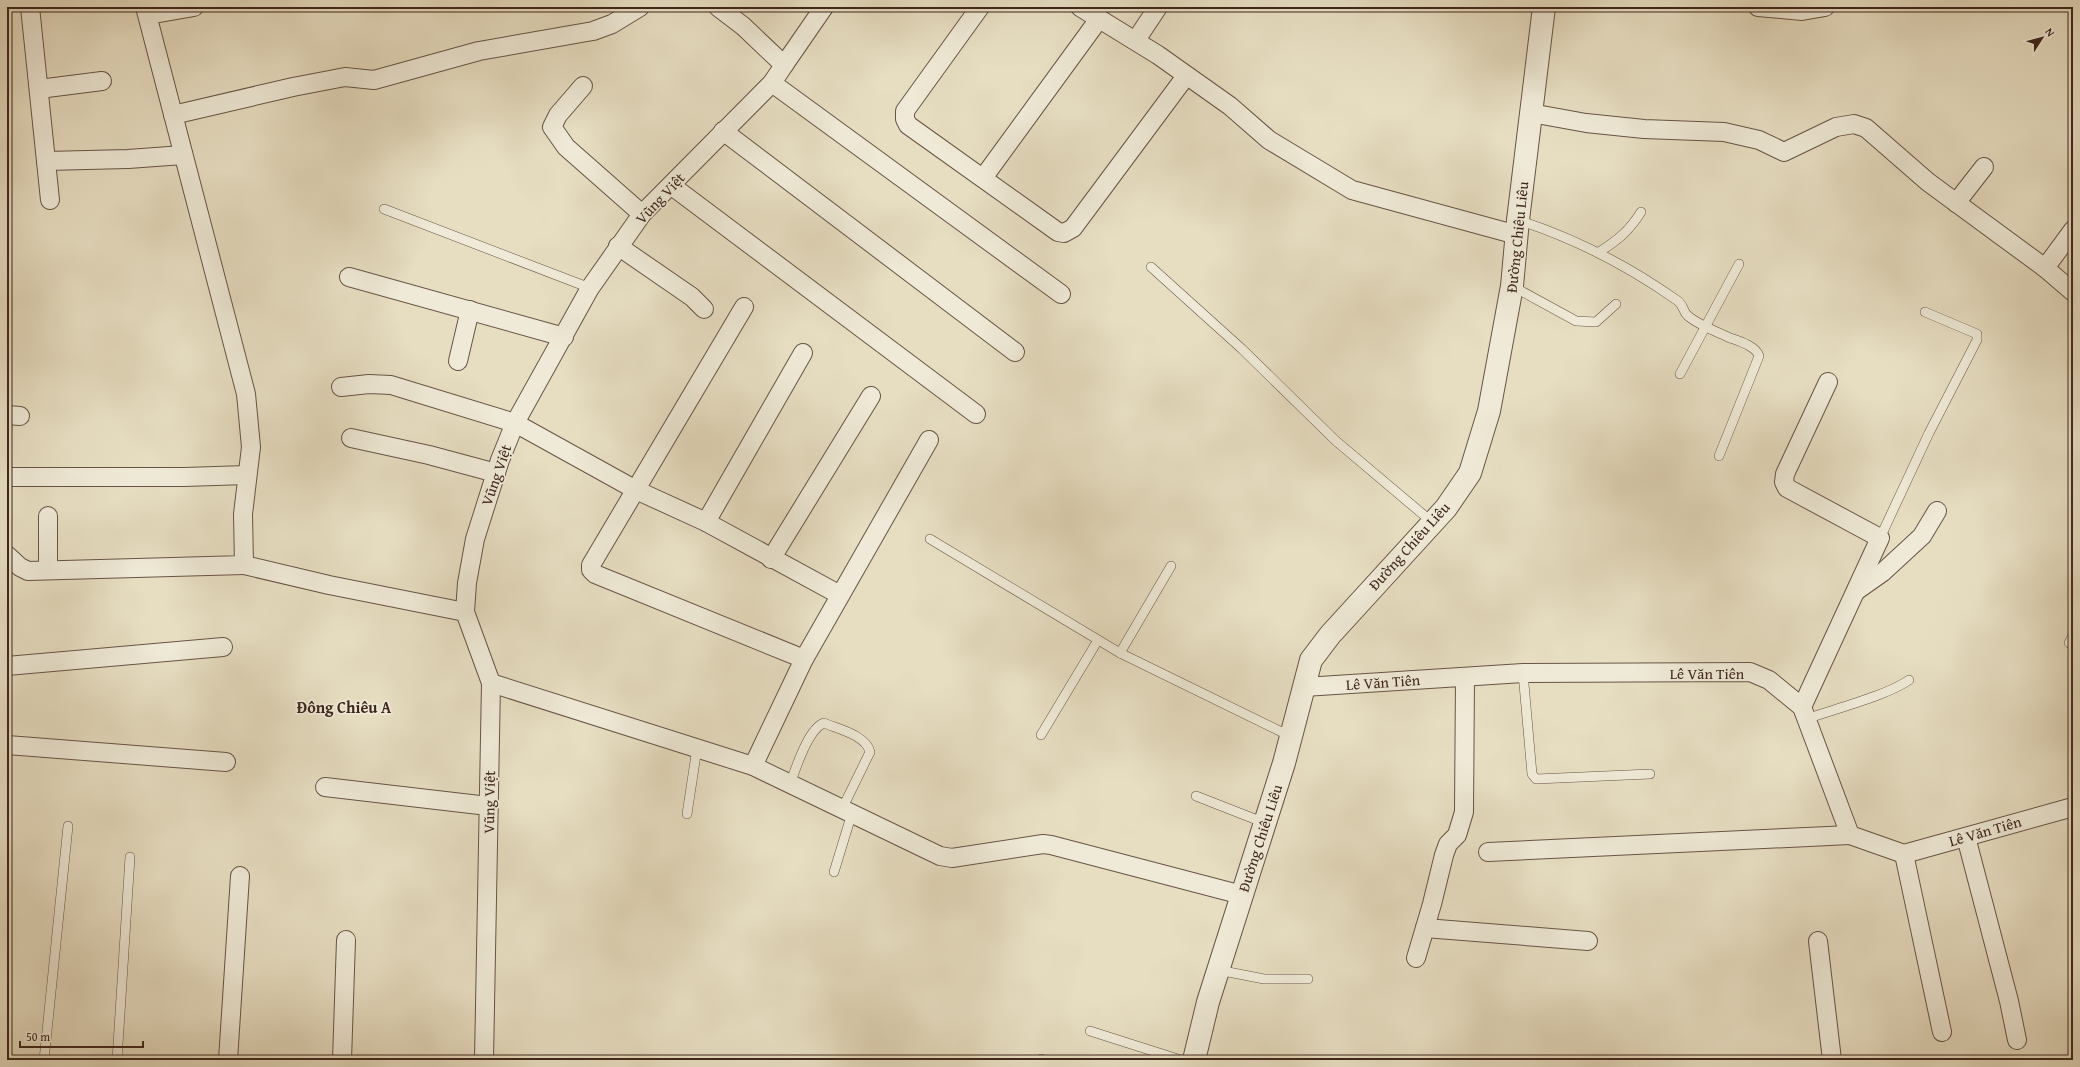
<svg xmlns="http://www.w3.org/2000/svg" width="2080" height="1067" font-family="'Gentium Book Plus',serif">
	<rect width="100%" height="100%" fill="#e7dec2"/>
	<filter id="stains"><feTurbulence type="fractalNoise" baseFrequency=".005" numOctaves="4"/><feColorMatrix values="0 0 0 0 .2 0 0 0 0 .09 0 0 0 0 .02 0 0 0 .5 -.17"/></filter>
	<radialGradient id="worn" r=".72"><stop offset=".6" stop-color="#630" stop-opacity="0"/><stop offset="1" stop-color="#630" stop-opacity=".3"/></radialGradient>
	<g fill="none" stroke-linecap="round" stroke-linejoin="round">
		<defs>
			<g id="service">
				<polyline points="384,209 590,288"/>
				<path d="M 1518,220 C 1577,239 1627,265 1678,301 C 1684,306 1683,312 1688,316 C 1700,326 1716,331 1730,338 C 1739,341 1756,346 1759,356 L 1719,456"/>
				<path d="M 1599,252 C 1617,241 1630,230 1641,212"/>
				<polyline points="1151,267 1242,349 1336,441 1432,522"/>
				<polyline points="1512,286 1576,321 1596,322 1616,304"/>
				<polyline points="1680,374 1739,264"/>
				<polyline points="1880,538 1929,433 1977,340 1977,334 1925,312"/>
				<polyline points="930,539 1120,653 1290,736"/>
				<polyline points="2069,643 2073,635"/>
				<polyline points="1120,653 1171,566"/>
				<polyline points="1523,673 1532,774 1536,779 1650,774"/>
				<path d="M 1806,719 C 1834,709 1886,696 1909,680"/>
				<polyline points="1041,735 1098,640"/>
				<path d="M 790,784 C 796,768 808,729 824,723 C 838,729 866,735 870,752 L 842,809"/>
				<polyline points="1196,796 1265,823"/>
				<polyline points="687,814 697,748"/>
				<polyline points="834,872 852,813"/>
				<polyline points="1218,970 1264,979 1308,979"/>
				<polyline points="1090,1031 1181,1060"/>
				<polyline points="1041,1059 1044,1060"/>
				<polyline points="44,1060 68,826"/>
				<polyline points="117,1060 130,857"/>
			</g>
			<g id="minor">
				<polyline points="30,7 50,200"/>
				<polyline points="980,7 905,111 905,119 908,125 1058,232 1064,233 1073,228 1186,76"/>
				<polyline points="1080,7 1158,55 1230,106 1269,140 1352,190 1517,235"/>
				<polyline points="1758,7 1802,11 1825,7"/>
				<polyline points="148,15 194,7"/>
				<polyline points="1136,40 1158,7"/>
				<polyline points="784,65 824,7"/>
				<polyline points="772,83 1061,294"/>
				<polyline points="583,86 558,115 552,127 566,147 642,214"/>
				<polyline points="39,89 102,81"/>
				<polyline points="1531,113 1586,123 1644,129 1724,132 1759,140 1784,152 1836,127 1854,124 1866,128 1928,182 2045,268 2073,292"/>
				<polyline points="173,115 293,87 345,77 374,80 479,51 593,31 612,24 640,7"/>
				<polyline points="723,131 1015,352"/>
				<polyline points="46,161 128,159 183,155"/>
				<polyline points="983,178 1099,19"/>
				<polyline points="672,186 976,414"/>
				<polyline points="1956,203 1984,167"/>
				<polyline points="618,246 692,297 704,309"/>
				<polyline points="2045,268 2073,230"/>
				<polyline points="349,277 564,337"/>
				<polyline points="744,307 591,565 591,570 595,574 804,659"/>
				<polyline points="458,361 470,310"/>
				<polyline points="341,387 369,384 391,385 515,423 636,490 706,522 840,595"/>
				<polyline points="7,415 20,416"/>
				<polyline points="351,438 429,455 496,473"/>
				<polyline points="7,477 184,477 247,475"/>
				<polyline points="706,522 803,353"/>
				<polyline points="7,555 20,567 28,571 244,565 243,514 251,447 246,394 145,7"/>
				<polyline points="771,559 871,396"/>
				<polyline points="244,565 329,585 465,612"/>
				<polyline points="48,570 48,516"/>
				<polyline points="1856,591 1883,572 1922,536 1937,511"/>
				<polyline points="7,666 223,647"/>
				<polyline points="491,683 753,766 940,856 952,858 1043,844 1051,845 1242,895"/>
				<polyline points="1304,687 1523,673 1750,672 1769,680 1802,707 1850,835 1904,854 2073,807"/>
				<polyline points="1802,707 1880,538 1787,488 1784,482 1785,474 1828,382"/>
				<polyline points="7,745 226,762"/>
				<polyline points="753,766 804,659 929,440"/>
				<polyline points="325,787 488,806"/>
				<polyline points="1966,837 2009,1001 2017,1040"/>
				<polyline points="1488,852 1850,835"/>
				<polyline points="1904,854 1942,1032"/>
				<polyline points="1425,928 1588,941"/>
				<polyline points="1818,941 1832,1060"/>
				<polyline points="1416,958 1432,904 1444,855 1448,844 1457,835 1464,812 1465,677"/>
				<polyline points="228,1060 240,876"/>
				<polyline points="342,1060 346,940"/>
				<polyline points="484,1060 491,683 465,612 467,583 475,539 500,460 515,423 590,288 642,214 772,83 784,65 743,26 718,7"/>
			</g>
			<polyline id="tertiary" points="1194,1060 1208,1002 1284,763 1311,660 1330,635 1446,508 1470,473 1489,411 1512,286 1518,220 1544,7"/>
		</defs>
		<use href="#service" stroke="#685446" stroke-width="10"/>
		<use href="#minor" stroke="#685446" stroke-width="20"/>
		<use href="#tertiary" stroke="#685446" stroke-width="24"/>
		<use href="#service" stroke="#efead7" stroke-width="9"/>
		<use href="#minor" stroke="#efead7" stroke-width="18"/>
		<use href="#tertiary" stroke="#efead7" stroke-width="22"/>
	</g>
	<g text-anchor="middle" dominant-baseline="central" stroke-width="3.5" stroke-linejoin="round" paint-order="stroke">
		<g font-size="15" fill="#3e261d" stroke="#efead7">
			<text transform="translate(660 198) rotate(-47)">Vũng Việt</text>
			<text transform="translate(1517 237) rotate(-84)">Đường Chiêu Liêu</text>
			<text transform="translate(496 475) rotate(-71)">Vũng Việt</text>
			<text transform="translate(1409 546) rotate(-48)">Đường Chiêu Liêu</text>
			<text x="1707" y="673">Lê Văn Tiên</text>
			<text transform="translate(1383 682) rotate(-4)">Lê Văn Tiên</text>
			<text transform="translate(489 802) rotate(-89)">Vũng Việt</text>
			<text transform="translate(1985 831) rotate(-16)">Lê Văn Tiên</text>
			<text transform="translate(1260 838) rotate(-72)">Đường Chiêu Liêu</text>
		</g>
		<g font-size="16" font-weight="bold" fill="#3e261d" stroke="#efead7">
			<text x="344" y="707">Đông Chiêu A</text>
		</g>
	</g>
	<rect width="2080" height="1067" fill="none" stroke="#e7dec2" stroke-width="24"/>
	<rect x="8" y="8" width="2064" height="1051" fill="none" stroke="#3e261d" stroke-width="2"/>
	<rect x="12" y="12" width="2056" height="1043" fill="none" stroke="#3e261d"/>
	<g transform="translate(2042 38) rotate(54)" stroke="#efead7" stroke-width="3" paint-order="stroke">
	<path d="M0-3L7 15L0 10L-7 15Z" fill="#3e261d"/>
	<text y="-6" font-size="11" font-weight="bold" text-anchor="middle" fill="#3e261d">N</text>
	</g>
	<path d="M20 1041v6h123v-6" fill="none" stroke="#3e261d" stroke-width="2"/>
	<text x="26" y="1041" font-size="12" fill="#3e261d" stroke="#efead7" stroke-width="3" paint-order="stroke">50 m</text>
	<rect width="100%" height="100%" filter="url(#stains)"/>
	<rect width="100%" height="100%" fill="url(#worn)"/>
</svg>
